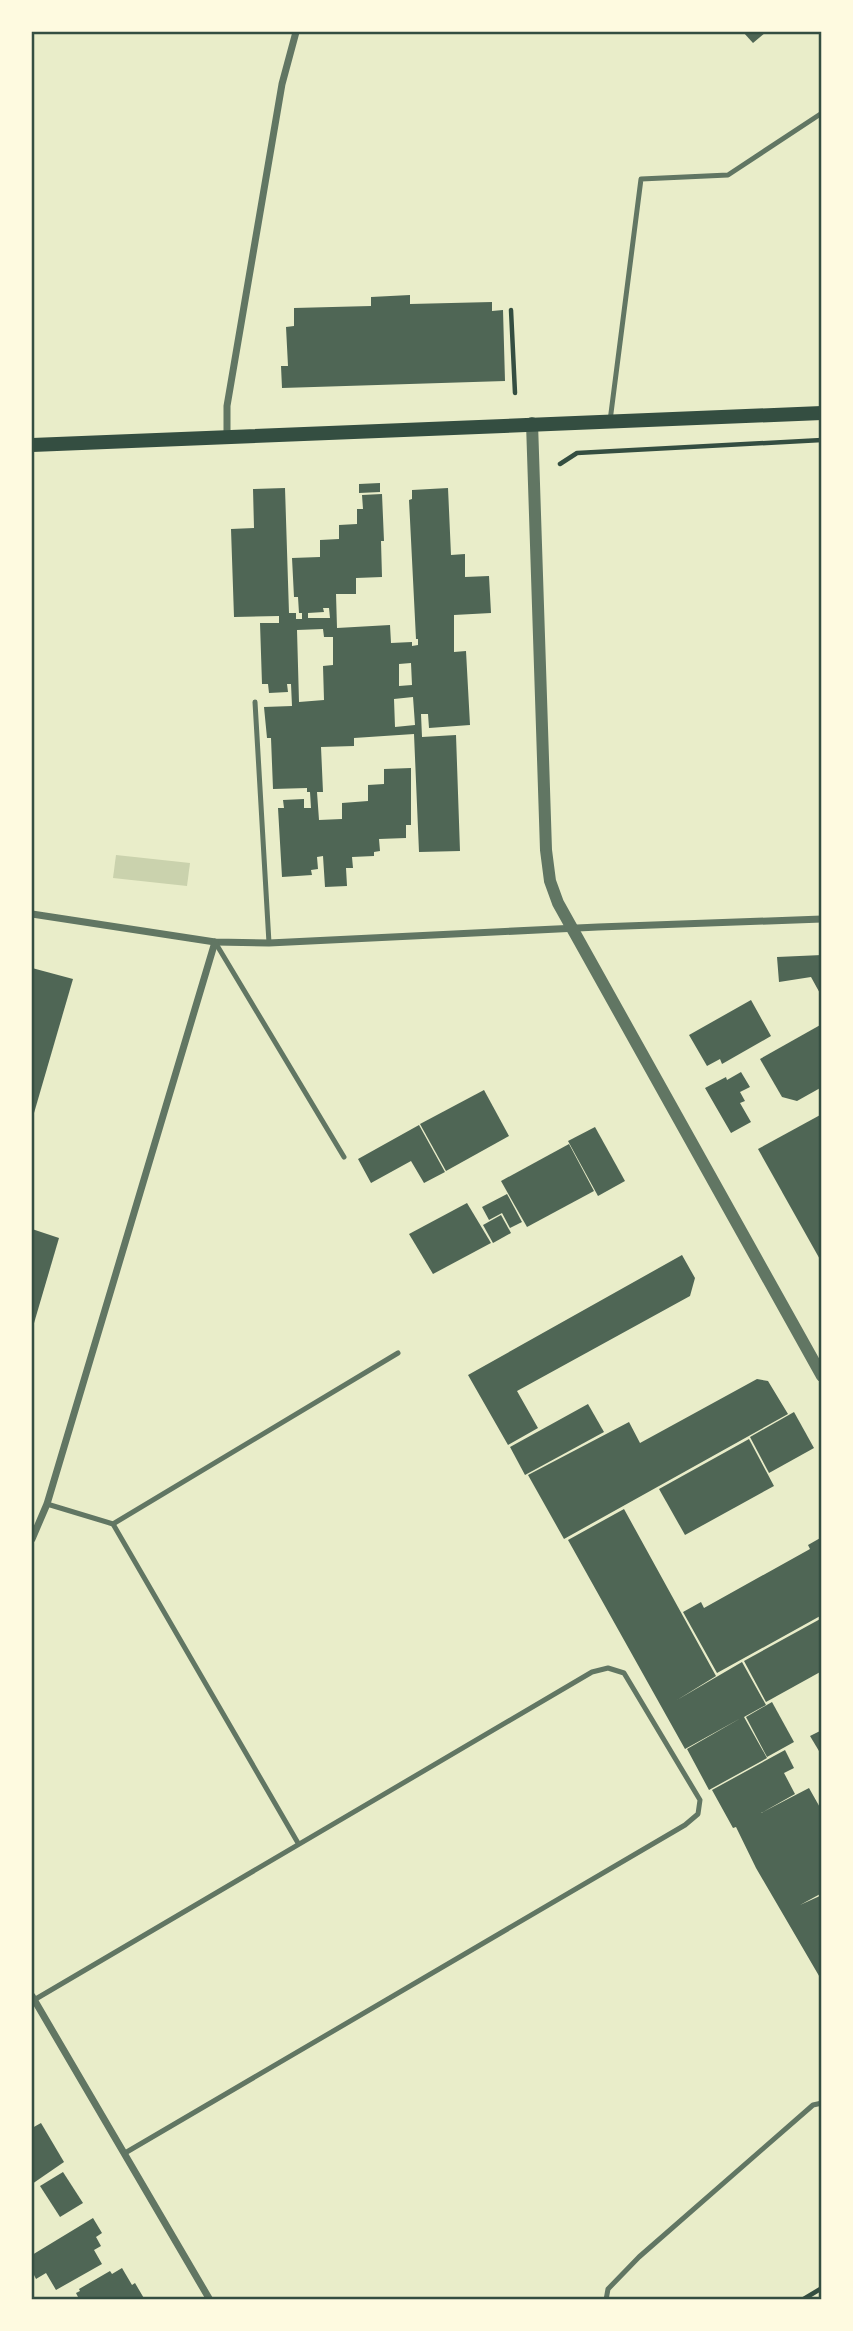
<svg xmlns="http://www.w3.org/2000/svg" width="853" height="2331" font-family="Quicksand,sans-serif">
	<rect width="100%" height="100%" fill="#e9edc9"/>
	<polygon fill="#cad2ad" points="116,855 190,863 187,886 113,878"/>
	<g fill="#4f6655" fill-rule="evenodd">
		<polygon points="743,32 766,32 753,43"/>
		<polygon points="410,295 410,304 492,302 492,311 503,310 505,381 282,388 281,366 288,366 286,327 294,326 294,308 371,306 371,297"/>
		<polygon points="380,483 380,492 359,493 359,484"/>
		<path d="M 285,488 L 289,613 L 296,613 L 296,619 L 302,619 L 302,613 L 299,613 L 298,597 L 294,597 L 292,558 L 320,557 L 320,540 L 339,539 L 339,525 L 357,524 L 357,509 L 363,509 L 362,495 L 382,494 L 384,541 L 381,541 L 382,577 L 356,578 L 356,594 L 336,594 L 337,628 L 390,625 L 391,643 L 412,642 L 412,646 L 418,645 L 418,639 L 416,639 L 409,500 L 412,499 L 412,490 L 448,488 L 451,555 L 465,554 L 465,577 L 489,576 L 491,613 L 454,615 L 454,652 L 466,651 L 470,725 L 429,728 L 428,714 L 421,714 L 422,737 L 456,735 L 460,851 L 419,852 L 414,734 L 354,738 L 354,746 L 321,747 L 323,792 L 317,792 L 319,820 L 342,819 L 342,803 L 368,801 L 368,785 L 384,784 L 384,769 L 411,768 L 411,825 L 406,825 L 406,838 L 379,839 L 380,851 L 374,852 L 374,856 L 352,857 L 353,868 L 346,868 L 347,886 L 325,887 L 323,856 L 317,857 L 318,869 L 311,870 L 312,875 L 282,877 L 278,808 L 284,808 L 283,800 L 304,799 L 304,808 L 311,808 L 310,792 L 307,792 L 307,788 L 273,789 L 271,738 L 267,738 L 264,707 L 292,706 L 291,684 L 287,684 L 288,692 L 269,693 L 268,684 L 262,684 L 260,623 L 279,623 L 279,616 L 234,617 L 231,529 L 254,528 L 253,489 ZM 323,608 L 329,608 L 330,618 L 308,618 L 308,613 L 324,612 ZM 323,629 L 324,637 L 333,637 L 333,665 L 323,666 L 324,700 L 299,702 L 297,630 ZM 411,663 L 412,685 L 399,686 L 399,664 ZM 413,697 L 415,725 L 395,727 L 394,699 Z"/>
		<polygon points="822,955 822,997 811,977 779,982 777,957"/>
		<polygon points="32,968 73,979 32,1120"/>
		<polygon points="751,1000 771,1036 722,1064 720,1059 707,1066 689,1035"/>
		<polygon points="822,1024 822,1087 797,1101 782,1097 760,1059"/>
		<polygon points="741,1072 750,1087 740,1092 745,1101 740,1103 751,1122 731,1133 705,1088 726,1077 727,1080"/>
		<polygon points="484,1090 509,1136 446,1171 420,1124"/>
		<polygon points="822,1114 822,1263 758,1149"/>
		<polygon points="419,1125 445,1172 424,1183 411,1161 371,1183 358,1159"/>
		<polygon points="595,1127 625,1181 598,1196 568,1141"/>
		<polygon points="569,1144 594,1191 527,1227 501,1181"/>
		<polygon points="507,1194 522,1222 510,1228 502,1213 489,1220 482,1207"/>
		<polygon points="467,1203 491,1243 433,1274 409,1234"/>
		<polygon points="501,1215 511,1233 493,1243 483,1225"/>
		<polygon points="32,1229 59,1238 32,1330"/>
		<polygon points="682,1255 695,1278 690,1296 517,1391 538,1428 508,1445 468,1375"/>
		<polygon points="757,1379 768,1381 788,1414 564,1539 528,1475 629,1422 640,1443"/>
		<polygon points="588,1404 604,1432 525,1475 510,1447"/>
		<polygon points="794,1412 814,1448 769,1473 750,1437"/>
		<polygon points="749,1439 774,1486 685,1535 659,1489"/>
		<polygon points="624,1509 716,1676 677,1700 742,1662 766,1705 744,1717 767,1758 709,1790 687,1749 741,1718 685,1749 568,1540"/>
		<polygon points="822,1537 822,1615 717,1673 683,1612 701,1602 704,1608 810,1549 808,1545"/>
		<polygon points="822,1618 822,1671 766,1702 744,1661"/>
		<polygon points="772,1702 794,1742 767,1757 746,1717"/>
		<polygon points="822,1730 822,1756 810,1736"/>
		<polygon points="785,1750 794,1768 784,1773 795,1794 761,1813 809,1788 822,1811 822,1893 800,1905 822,1895 822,1981 756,1868 736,1827 733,1828 712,1790"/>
		<polygon points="41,2123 64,2162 32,2184 32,2128"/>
		<polygon points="63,2172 83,2203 60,2217 40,2186"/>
		<polygon points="93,2218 102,2233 96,2237 101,2246 94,2250 102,2264 56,2290 46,2273 36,2279 32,2271 32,2255"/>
		<polygon points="122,2268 132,2285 135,2283 145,2300 73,2300 78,2297 76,2293 80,2291 79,2289 110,2271 112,2274"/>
	</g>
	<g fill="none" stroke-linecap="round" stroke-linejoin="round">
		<g stroke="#344e41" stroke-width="4.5">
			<polyline points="511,310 515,393"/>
			<polyline points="560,464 577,453 822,440"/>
			<polyline points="802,2300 822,2288"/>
		</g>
		<g stroke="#617663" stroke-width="5">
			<polyline points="610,421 641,179 728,175 822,113"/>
			<polyline points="255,702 269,943"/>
			<polyline points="215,942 344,1157"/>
			<polyline points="47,1504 113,1524 298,1843"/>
			<polyline points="113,1524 398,1353"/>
			<polyline points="34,2000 592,1672 608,1668 624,1673 700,1800 698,1814 685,1825 125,2153"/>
			<polyline points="606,2300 608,2289 639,2257 813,2105 822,2103"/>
		</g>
		<g stroke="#617663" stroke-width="7">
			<polyline points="227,436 227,406 282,84 296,32"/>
			<polyline points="32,914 215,942 269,943 598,927 822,919"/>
			<polyline points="32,1539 47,1504 215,942"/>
			<polyline points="32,1996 210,2300"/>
		</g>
		<polyline stroke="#617663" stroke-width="12" points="532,423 546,850 550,881 558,903 822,1376"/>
		<polyline stroke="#344e41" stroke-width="14" points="32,445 822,413"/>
	</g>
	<rect width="853" height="2331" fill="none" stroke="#fefae0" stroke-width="66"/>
	<rect x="33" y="33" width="787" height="2265" fill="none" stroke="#344e41" stroke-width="2.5"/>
</svg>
